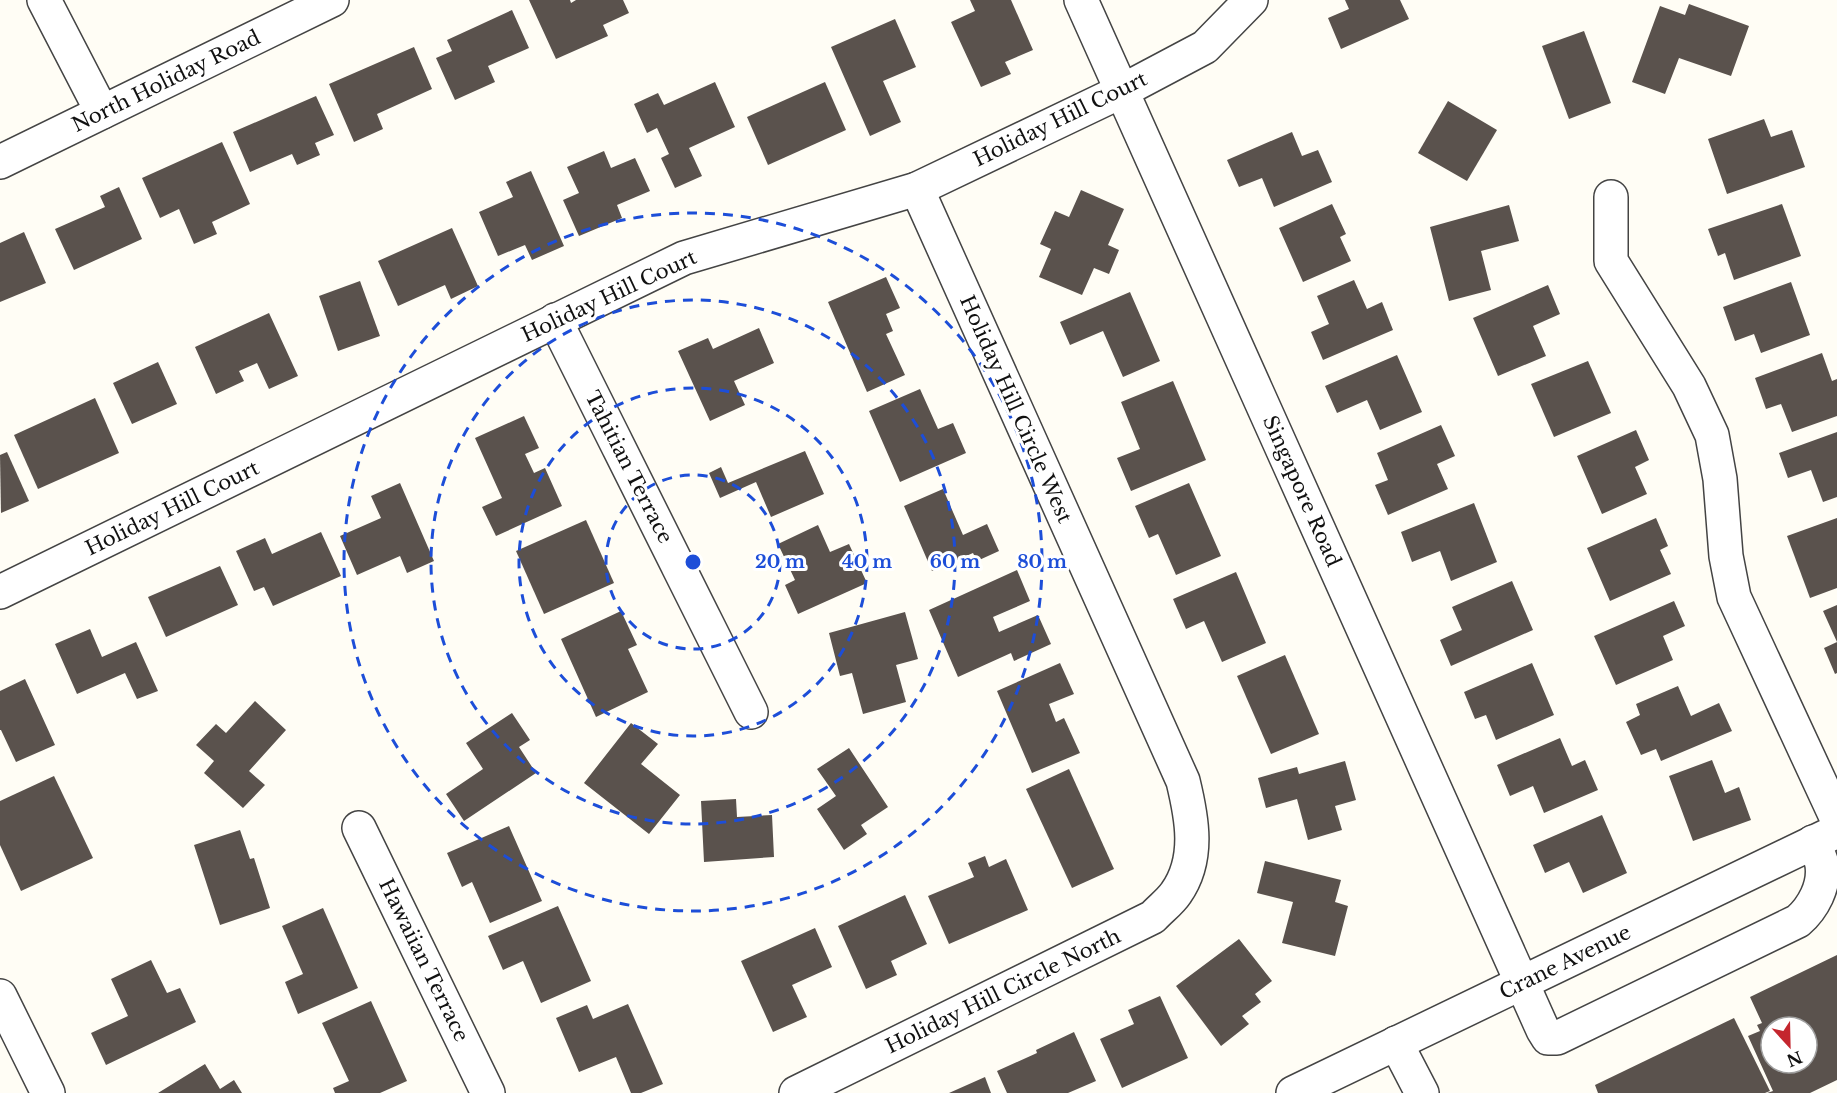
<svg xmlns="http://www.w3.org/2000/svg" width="1837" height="1093" font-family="'Libre Baskerville',serif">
	<rect width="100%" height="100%" fill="#fffdf5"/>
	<g fill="#5a524d" fill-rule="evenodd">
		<polygon points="529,0 570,0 571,3 576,0 623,0 629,13 603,25 608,36 556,59"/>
		<polygon points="970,0 1011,0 1033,50 1005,62 1011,74 981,87 951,22 975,11"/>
		<polygon points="1345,0 1400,0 1409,19 1341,49 1328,18 1349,9"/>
		<polygon points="1689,4 1749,26 1731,76 1679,58 1665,94 1632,82 1660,6 1685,15"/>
		<polygon points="512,10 529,48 488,66 495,82 455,100 436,58 452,51 447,40"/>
		<polygon points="895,19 916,67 883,81 901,122 870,136 831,47"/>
		<polygon points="1584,31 1611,103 1569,119 1542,46"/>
		<polygon points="414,47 432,89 377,114 383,129 354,142 329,84"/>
		<polygon points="715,82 735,127 689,148 702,176 675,188 661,158 669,154 657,128 647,133 634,104 658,93 664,105"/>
		<polygon points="825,82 846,130 768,165 747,117"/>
		<polygon points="316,96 334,135 315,143 320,155 297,165 292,154 250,172 233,132"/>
		<polygon points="1448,101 1497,130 1467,181 1418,153"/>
		<polygon points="1764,119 1771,137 1792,130 1805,167 1727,194 1708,139"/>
		<polygon points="1292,132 1302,156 1318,150 1332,182 1274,207 1262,178 1239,187 1227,160"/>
		<polygon points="222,142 250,204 212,222 217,234 194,244 179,209 160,218 142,178"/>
		<polygon points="604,151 611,168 635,158 650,191 617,205 622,218 579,236 563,200 579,193 567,167"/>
		<polygon points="531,171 564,246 532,260 525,245 498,256 479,212 513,197 506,182"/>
		<polygon points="119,187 142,239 74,270 55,229 105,207 100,196"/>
		<polygon points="1081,190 1124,209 1108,245 1119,250 1109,274 1094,268 1082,295 1039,277 1051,249 1040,244 1055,211 1069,217"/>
		<polygon points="1332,204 1346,234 1340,237 1351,261 1303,282 1279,228"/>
		<polygon points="1782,204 1801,256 1734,280 1725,253 1718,256 1708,229"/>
		<polygon points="1509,205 1519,241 1481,251 1491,290 1449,301 1430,227"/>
		<polygon points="452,228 478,286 451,299 445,285 398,306 378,261"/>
		<polygon points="24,232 46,283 0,302 0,243"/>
		<polygon points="886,277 900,308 886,314 893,331 886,334 905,375 867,392 828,302"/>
		<polygon points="1354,280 1367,309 1382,302 1393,330 1323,360 1311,332 1329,324 1317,296"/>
		<polygon points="360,281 380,336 338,351 319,296"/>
		<polygon points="1791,282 1810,335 1761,353 1754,334 1735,341 1723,307"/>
		<polygon points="1548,285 1560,314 1533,326 1546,356 1498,376 1473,318"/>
		<polygon points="1130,292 1160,361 1123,377 1103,331 1070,345 1060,322"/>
		<polygon points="269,313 298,376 269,389 257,363 239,371 244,381 216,394 195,347"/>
		<polygon points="759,328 774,363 734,381 745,405 710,421 678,351 708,338 713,349"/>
		<polygon points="1822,353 1832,381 1837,379 1837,416 1792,432 1781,404 1766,409 1755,378"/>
		<polygon points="1397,355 1422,412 1380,430 1367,400 1337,413 1325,386"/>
		<polygon points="1588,361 1611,413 1554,437 1531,384"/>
		<polygon points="158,362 177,404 132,424 113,383"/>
		<polygon points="1173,381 1206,460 1131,491 1117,458 1140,449 1121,402"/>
		<polygon points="920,389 938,429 953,423 966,453 900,482 869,411"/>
		<polygon points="95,398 119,453 38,489 14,435"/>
		<polygon points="524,416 539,448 525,454 534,473 545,468 562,506 496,536 482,507 502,498 475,438"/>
		<polygon points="1441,425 1455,456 1437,464 1448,489 1388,515 1375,485 1388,480 1377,453"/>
		<polygon points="1636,430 1649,460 1635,467 1647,494 1602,514 1577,456"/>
		<polygon points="1837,432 1837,497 1823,502 1811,470 1788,478 1779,453"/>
		<polygon points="805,451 824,494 771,517 756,482 720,498 709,473 721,467 728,483"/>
		<polygon points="7,452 29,501 1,513 0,455"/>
		<polygon points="400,483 434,561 407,573 400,556 357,575 340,536 381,518 371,496"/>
		<polygon points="1189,483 1221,556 1176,575 1158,534 1149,538 1135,506"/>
		<polygon points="943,489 963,535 987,524 999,551 977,561 973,553 932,571 904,506"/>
		<polygon points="1474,503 1497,562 1451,581 1440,551 1412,562 1401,532"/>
		<polygon points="1656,518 1668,546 1660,550 1671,574 1610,601 1587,548"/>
		<polygon points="1837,518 1837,588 1810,598 1787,536"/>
		<polygon points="586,520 614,583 544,614 516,551"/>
		<polygon points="818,525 830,552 849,544 867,583 798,614 785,585 795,580 778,544"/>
		<polygon points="321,532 341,576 273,606 264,587 254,591 236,551 265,538 272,554"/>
		<polygon points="220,566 238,605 166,637 148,597"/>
		<polygon points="1017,570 1030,601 993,617 999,632 1038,615 1051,644 1014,661 1011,653 958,677 929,610"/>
		<polygon points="1236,572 1266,643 1222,662 1204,621 1186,629 1173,599"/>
		<polygon points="1512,581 1533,630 1451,666 1440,640 1462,630 1452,607"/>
		<polygon points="1674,601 1685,626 1663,636 1673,660 1616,685 1594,636"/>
		<polygon points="1837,605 1837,673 1835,674 1824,648 1837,642 1823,611"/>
		<polygon points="621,611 637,645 628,649 648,692 596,717 561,639"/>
		<polygon points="905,612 918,659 896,665 906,702 863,714 852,673 840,676 829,633"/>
		<polygon points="90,629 102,657 136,642 158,691 137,699 125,673 77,694 55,644"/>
		<polygon points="1285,655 1319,734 1271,754 1237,676"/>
		<polygon points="1060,663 1074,694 1049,704 1056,722 1064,718 1080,753 1032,773 997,691"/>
		<polygon points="1532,663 1554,715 1496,740 1486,715 1475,719 1464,692"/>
		<polygon points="25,679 55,745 16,762 1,730 0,730 0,691"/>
		<polygon points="1678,686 1691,716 1719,703 1732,731 1661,761 1656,749 1641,755 1626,722 1640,715 1636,704"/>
		<polygon points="255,701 286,730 249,771 265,785 243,808 204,773 214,761 196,745 216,724 226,733"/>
		<polygon points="512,713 530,740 519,747 536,773 464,821 446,794 483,769 466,743"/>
		<polygon points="631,723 658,744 641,764 680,795 649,834 584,783"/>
		<polygon points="1560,738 1572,766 1585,760 1598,790 1544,813 1533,786 1510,796 1497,765"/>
		<polygon points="849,748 888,807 861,825 867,834 844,850 817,809 836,796 817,769"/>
		<polygon points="1712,760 1725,793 1739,787 1751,820 1693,841 1669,776"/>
		<polygon points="1345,761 1356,800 1335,806 1342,830 1308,840 1297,799 1266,808 1258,778 1297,767 1299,774"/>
		<polygon points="1069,769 1114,869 1072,888 1026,789"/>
		<polygon points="54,776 93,858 21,891 0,845 0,801"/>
		<polygon points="736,799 737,817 772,815 774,857 704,862 701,801"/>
		<polygon points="1602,815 1627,873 1583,893 1569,862 1545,873 1533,845"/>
		<polygon points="509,826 542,901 490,923 472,882 462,887 447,853"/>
		<polygon points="240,830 250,859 254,858 270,908 220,925 194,845"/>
		<polygon points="985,856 989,867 1006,859 1028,910 949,944 928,896 974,877 968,863"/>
		<polygon points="1265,861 1341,880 1335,902 1348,906 1335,956 1282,943 1293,902 1257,893"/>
		<polygon points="905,895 927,944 891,961 897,975 866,989 838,926"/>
		<polygon points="558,906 591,981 541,1003 523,961 503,970 488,936"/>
		<polygon points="323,908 358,988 298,1014 285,982 303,974 282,926"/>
		<polygon points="815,928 832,967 792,985 807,1017 773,1032 741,961"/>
		<polygon points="1239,939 1272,981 1255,994 1261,1002 1242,1016 1249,1024 1221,1046 1176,986"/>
		<path d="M 1837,955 L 1837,1080 L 1810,1093 L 1767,1093 L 1773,1091 L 1748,1036 L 1760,1031 L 1757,1025 L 1762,1023 L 1750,997 ZM 1771,1027 L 1807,1027 L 1807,1063 L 1771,1063 Z"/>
		<polygon points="151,960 167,993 180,988 196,1022 106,1065 91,1033 128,1016 111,979"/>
		<polygon points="1160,996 1188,1058 1122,1088 1100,1039 1134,1024 1128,1010"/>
		<polygon points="371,1001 407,1081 380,1093 335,1093 333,1088 349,1081 322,1023"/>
		<polygon points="628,1004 663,1084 641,1093 631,1093 616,1057 579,1072 556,1018 587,1005 593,1019"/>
		<polygon points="1734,1018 1770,1091 1765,1093 1598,1093 1595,1085"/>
		<polygon points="1074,1032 1096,1081 1068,1093 1007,1093 997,1071 1037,1053 1036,1050"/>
		<polygon points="205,1064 220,1089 234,1080 242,1093 158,1093"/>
		<polygon points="985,1077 991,1093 949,1093"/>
	</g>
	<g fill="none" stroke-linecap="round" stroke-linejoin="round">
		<defs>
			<g id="minor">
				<polyline points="44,0 102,112"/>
				<path d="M 1081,0 L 1543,1030 L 1548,1038 L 1557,1038 L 1798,921 C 1813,908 1825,886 1822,865 C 1821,857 1816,849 1813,842"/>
				<polyline points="0,162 332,0"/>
				<polyline points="1611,197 1611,261 1689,386 1712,435 1720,479 1726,556 1734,597 1837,819"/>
				<polyline points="555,320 751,712"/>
				<polyline points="0,592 684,258 917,189 1122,91 1205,47 1251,0"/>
				<polyline points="359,828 488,1093"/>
				<polyline points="0,996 48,1093"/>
				<polyline points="1396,1043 1422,1093"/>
				<path d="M 796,1093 L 1153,917 C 1160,909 1170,902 1176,893 C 1200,859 1192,818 1183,781 L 917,189"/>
				<polyline points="1293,1093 1833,833"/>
			</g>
		</defs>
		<use href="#minor" stroke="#444" stroke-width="36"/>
		<use href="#minor" stroke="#fff" stroke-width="33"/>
	</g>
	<g fill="none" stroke="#1d4ed8" stroke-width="3" stroke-dasharray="10 8">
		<circle cx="693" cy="562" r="87"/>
		<circle cx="693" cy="562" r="174"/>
		<circle cx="693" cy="562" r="262"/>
		<circle cx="693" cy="562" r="349"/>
	</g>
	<g text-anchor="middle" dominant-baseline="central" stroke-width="6" stroke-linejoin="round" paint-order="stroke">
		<g font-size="20" fill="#111" stroke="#fff">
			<text transform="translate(166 81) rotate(-26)">North Holiday Road</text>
			<text transform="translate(1060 119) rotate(-26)">Holiday Hill Court</text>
			<text transform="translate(609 296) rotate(-25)">Holiday Hill Court</text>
			<text transform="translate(1016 409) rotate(66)">Holiday Hill Circle West</text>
			<text transform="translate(629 467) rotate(63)">Tahitian Terrace</text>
			<text transform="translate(1302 491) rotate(66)">Singapore Road</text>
			<text transform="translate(172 508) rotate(-26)">Holiday Hill Court</text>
			<text transform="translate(424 960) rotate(64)">Hawaiian Terrace</text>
			<text transform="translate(1565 962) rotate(-26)">Crane Avenue</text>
			<text transform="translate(1003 991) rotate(-26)">Holiday Hill Circle North</text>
		</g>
	</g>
	<circle cx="693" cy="562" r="9" fill="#1d4ed8" stroke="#fff" stroke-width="3"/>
	<g font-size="18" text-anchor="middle" font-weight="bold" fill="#1d4ed8" stroke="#fff" stroke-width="6" stroke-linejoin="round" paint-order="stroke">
		<text x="780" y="568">20 m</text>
		<text x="867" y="568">40 m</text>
		<text x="955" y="568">60 m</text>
		<text x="1042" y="568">80 m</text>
	</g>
	<g transform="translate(1789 1045) rotate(158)"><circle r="28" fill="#ffffff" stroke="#a0a0a0" stroke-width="1.5"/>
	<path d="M0-4.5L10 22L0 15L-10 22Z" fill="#c4262e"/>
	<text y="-9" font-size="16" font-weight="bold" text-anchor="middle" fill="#111111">N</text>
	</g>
</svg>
